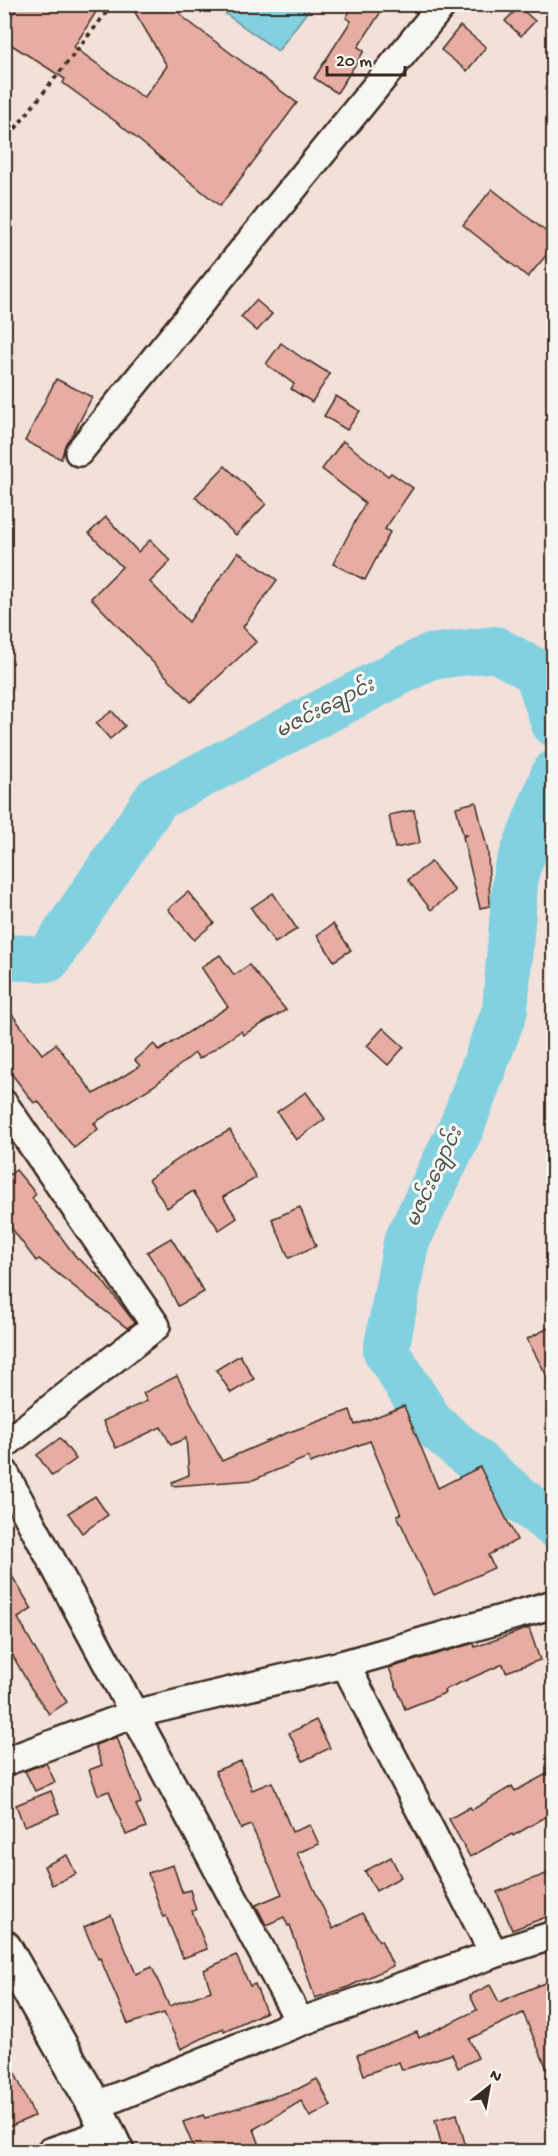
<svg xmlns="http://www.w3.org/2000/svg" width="558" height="2156" font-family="'Gochi Hand','Noto Sans Myanmar',sans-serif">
	<rect width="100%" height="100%" fill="#f2e0da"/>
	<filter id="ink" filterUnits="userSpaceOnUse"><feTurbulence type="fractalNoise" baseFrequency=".0167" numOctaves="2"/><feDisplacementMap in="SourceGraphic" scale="12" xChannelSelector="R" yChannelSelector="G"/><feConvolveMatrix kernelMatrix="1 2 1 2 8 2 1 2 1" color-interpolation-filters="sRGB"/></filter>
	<g filter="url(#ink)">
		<polygon fill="#82d1e0" stroke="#668e92" stroke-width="1.5" points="213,5 312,5 278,51"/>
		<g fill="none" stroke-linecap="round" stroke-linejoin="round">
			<g stroke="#82d1e0" stroke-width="46">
				<polyline points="554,773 516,872 505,1010 462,1126 406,1243 386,1351 431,1423 521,1500 554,1525"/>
				<polyline points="4,957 48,959 157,798 429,657 495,649 537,672 554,724"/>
			</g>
		</g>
		<g fill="#e7ada3" stroke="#3b2a1e" stroke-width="1.5">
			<polygon points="19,4 101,4 74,47 144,98 167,66 130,4 171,4 184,18 297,103 220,206 119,124 63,83 65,79 4,40 4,27"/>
			<polygon points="354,4 386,4 358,47 364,51 337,93 314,78 351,21 346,18"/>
			<polygon points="519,7 535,21 521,36 505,21"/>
			<polygon points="460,26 486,47 467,71 441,50"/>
			<polygon points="492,189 554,238 554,246 528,277 463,225"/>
			<polygon points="256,300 272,314 257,331 241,317"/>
			<polygon points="281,343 308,362 309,361 330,374 312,402 291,389 294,384 266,364"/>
			<polygon points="56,379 92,397 73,434 66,443 61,459 25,441"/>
			<polygon points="336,396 360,411 347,430 324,416"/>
			<polygon points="343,441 388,476 391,473 413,488 385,529 390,532 365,580 333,564 365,503 322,469"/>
			<polygon points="225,466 266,504 236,535 195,497"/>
			<polygon points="106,517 138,552 150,540 171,561 150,582 189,622 238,552 277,580 243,627 256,642 191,702 91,598 122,567 89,533"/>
			<polygon points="112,711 125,726 110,739 96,723"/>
			<polygon points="476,802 488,852 490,906 480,908 463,837 468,834 463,835 456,807"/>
			<polygon points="414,810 420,843 395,848 389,815"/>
			<polygon points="431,862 455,891 431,910 408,880"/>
			<polygon points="188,892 214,923 194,940 168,909"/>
			<polygon points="273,893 297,929 275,943 251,908"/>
			<polygon points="333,924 351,950 334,961 317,935"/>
			<polygon points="220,955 234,975 249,965 286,1010 243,1035 241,1031 199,1059 195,1053 155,1085 94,1123 98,1129 74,1148 38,1101 34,1103 4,1064 4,1004 42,1054 56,1044 94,1094 140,1066 135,1060 154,1044 159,1051 228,1007 201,967"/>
			<polygon points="383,1028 404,1047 388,1065 367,1046"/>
			<polygon points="306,1092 325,1119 296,1140 277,1112"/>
			<polygon points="230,1130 256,1178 223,1197 237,1218 219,1230 193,1191 167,1208 149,1179 186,1154"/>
			<polygon points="16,1170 36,1194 32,1198 76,1257 99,1276 135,1323 127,1328 39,1259 36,1261 4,1218 4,1179"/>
			<polygon points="300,1207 316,1246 289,1258 272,1219"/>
			<polygon points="171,1238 204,1292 178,1306 164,1278 147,1252"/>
			<polygon points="554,1325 554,1389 527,1339"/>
			<polygon points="240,1355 254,1379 231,1393 216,1370"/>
			<polygon points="177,1376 222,1461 284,1434 350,1410 355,1425 404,1406 438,1488 480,1467 517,1540 488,1555 494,1568 434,1595 397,1515 401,1514 370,1441 310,1463 308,1457 253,1480 173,1486 172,1482 189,1475 186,1438 171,1445 161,1427 116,1448 103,1421 147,1401 143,1393"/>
			<polygon points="60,1438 76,1459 52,1476 37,1455"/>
			<polygon points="95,1496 108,1515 82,1533 68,1513"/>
			<polygon points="4,1563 32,1609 18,1618 49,1674 67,1702 49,1714 31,1688 4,1640"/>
			<polygon points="529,1628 540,1660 506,1672 503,1664 444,1690 445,1693 405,1709 389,1668 474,1643 475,1647"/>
			<polygon points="316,1720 330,1748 303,1761 289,1733"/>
			<polygon points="117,1737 141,1803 136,1805 146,1827 126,1835 109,1791 98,1795 89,1770 102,1765 95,1745"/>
			<polygon points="241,1761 252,1790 272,1782 292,1832 310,1825 319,1844 297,1853 333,1929 362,1913 379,1941 381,1940 393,1966 348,1987 315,1998 290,1925 288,1926 284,1917 266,1925 256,1905 282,1894 251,1825 241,1829 215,1771"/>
			<polygon points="46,1763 55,1782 35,1791 25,1771"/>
			<polygon points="554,1770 554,1812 513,1836 512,1834 470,1857 449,1819 470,1807 472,1810 512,1786 515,1791"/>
			<polygon points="51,1791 59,1813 24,1826 16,1805"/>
			<polygon points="67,1855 76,1874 52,1885 44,1866"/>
			<polygon points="391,1857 401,1877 376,1891 365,1871"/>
			<polygon points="173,1865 182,1892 190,1890 196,1910 192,1911 207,1949 183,1958 166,1916 163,1917 148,1873"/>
			<polygon points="554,1871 554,1914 512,1930 497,1892"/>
			<polygon points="111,1915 136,1974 152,1967 169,2006 211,1991 204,1970 236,1955 250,1986 255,1984 266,2012 224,2031 223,2028 181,2049 164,2013 128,2024 100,1958 98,1959 84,1927"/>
			<polygon points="554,1979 554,2085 523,2013 469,2039 478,2058 458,2068 452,2054 402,2070 399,2062 364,2075 357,2055 417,2032 419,2038 477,2010 470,1995 490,1985 499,2002"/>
			<polygon points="4,2048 34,2116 4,2129"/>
			<polygon points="317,2079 331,2106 310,2117 301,2101 254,2129 262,2151 195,2151 183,2122 203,2115 205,2118 298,2089"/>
			<polygon points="457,2114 467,2151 443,2151 435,2120"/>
		</g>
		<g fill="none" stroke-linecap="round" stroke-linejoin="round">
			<defs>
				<g id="street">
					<polyline points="79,452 443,4"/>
					<polyline points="4,1104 156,1326 4,1445"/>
					<polyline points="4,1472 300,2022"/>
					<polyline points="4,1762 134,1714 345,1664 554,1604"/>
					<polyline points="494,1954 554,1935"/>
					<polyline points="95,2106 300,2022 494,1954 345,1664"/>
					<polyline points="50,2152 108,2132"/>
				</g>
				<polyline id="secondary" points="4,1947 95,2106 117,2152"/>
			</defs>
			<use href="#street" stroke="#3b2a1e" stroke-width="32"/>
			<use href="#secondary" stroke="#3b2a1e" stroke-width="38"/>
			<polyline stroke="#3b2a1e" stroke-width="4" stroke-dasharray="4.5 4.5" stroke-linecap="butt" points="4,143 113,4"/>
			<use href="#street" stroke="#f6f6f2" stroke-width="27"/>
			<use href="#secondary" stroke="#f6f6f2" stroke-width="33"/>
		</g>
	</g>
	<g text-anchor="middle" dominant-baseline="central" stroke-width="6" stroke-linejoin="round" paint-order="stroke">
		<g font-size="20" font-style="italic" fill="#4d544e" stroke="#f6f6f2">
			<text transform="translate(326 710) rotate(-27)">မဇင်းချောင်း</text>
			<text transform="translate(436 1178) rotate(-65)">မဇင်းချောင်း</text>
		</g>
	</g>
	<rect width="558" height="2156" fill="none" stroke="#f6f6f2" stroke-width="24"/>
	<rect x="12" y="12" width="534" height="2132" fill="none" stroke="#3b2a1e" stroke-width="2" filter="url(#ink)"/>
	<g transform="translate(489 2087) rotate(31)" stroke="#f6f6f2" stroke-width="4.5" paint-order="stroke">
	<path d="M0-4.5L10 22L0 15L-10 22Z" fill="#3b2a1e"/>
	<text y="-9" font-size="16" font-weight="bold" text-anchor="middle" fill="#3b2a1e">N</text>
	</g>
	<path d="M327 66v9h78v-9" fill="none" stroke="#3b2a1e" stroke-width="3"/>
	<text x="336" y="66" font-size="18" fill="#3b2a1e" stroke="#f6f6f2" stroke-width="4.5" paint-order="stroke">20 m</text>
</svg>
